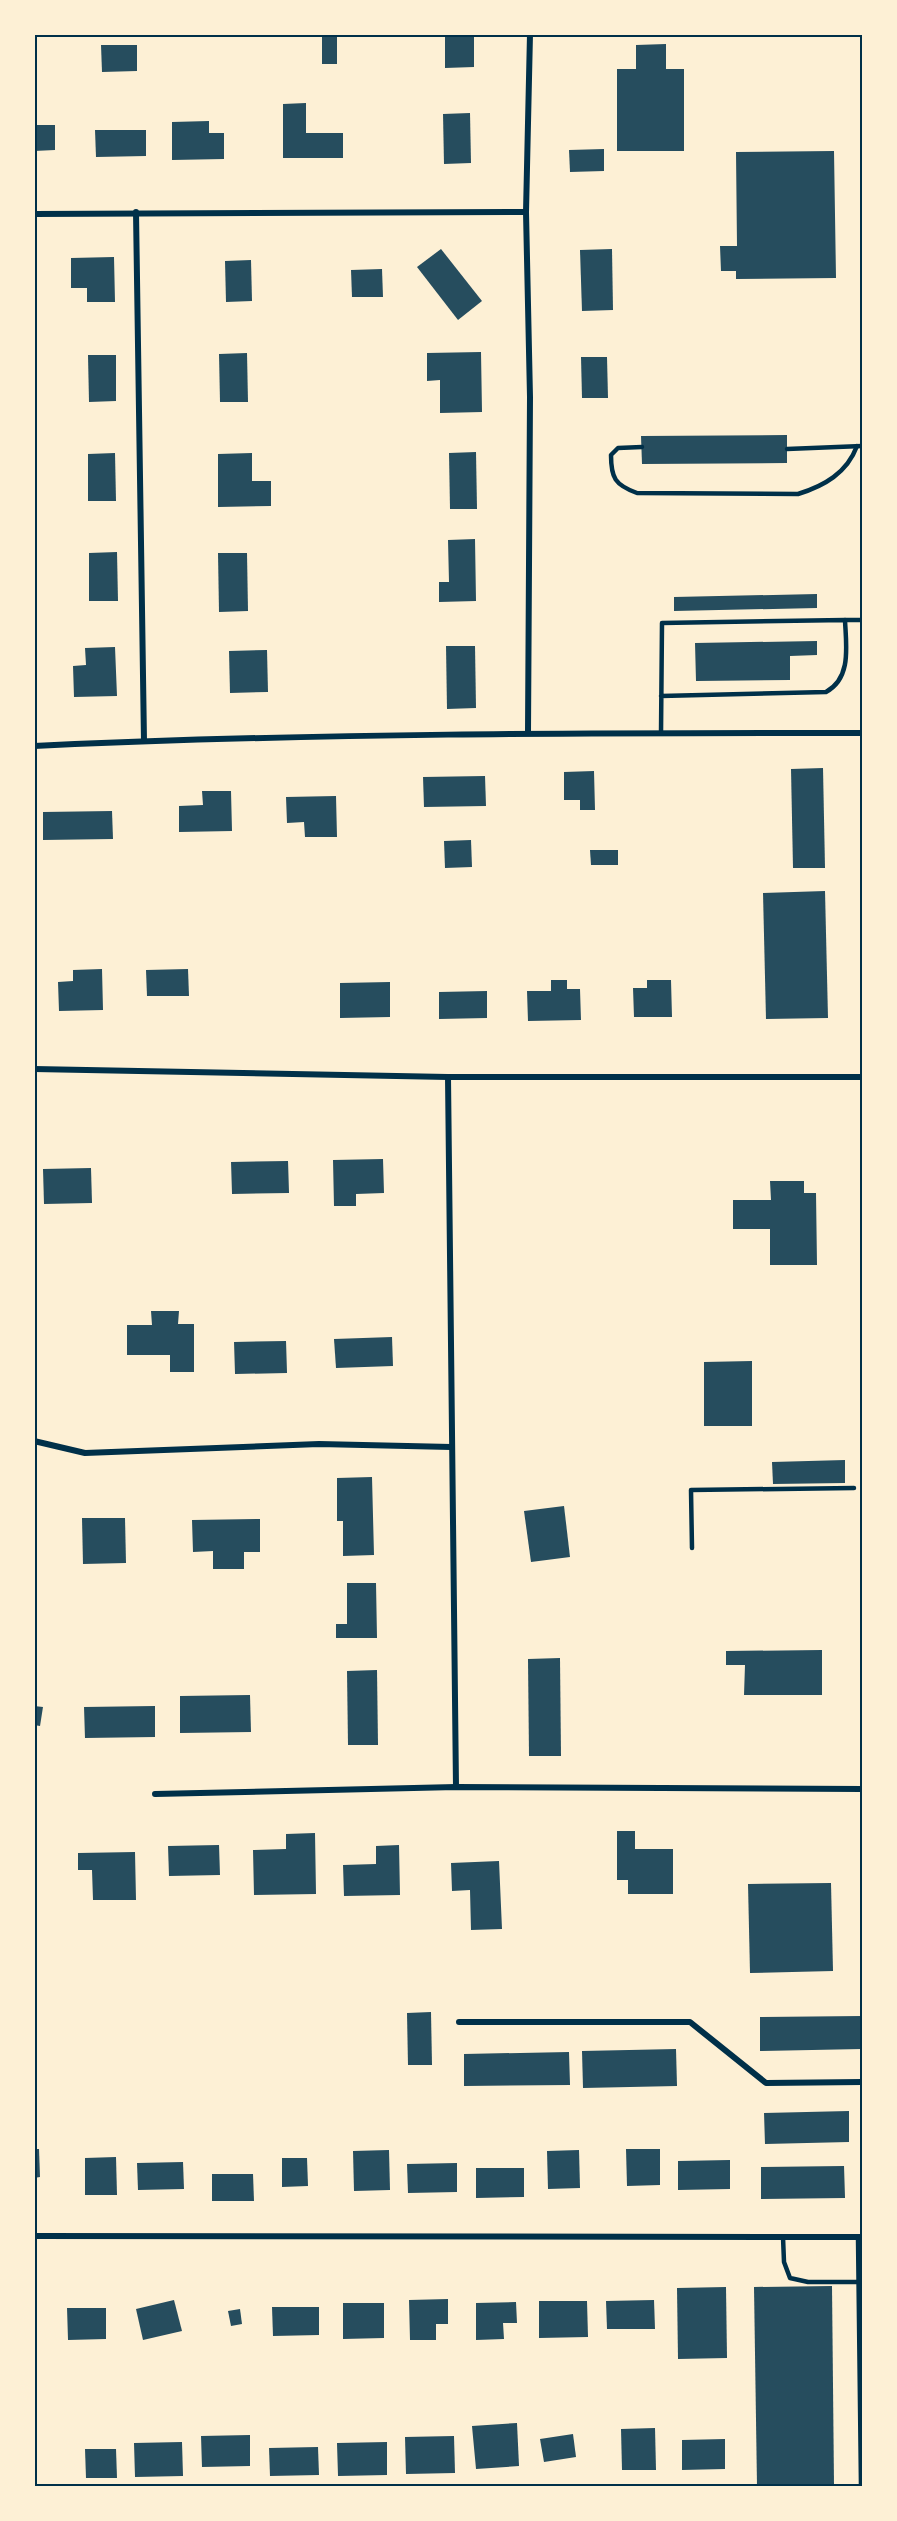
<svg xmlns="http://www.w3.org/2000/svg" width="897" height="2521" font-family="'Source Sans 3',sans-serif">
	<rect width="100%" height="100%" fill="#fdf0d5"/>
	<g fill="#264d5e">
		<rect x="322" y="34" width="15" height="30"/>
		<polygon points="445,34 474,34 474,67 445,68"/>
		<polygon points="666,44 666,69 684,69 684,151 617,151 617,69 636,69 636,45"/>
		<polygon points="101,45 137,45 137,71 102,72"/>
		<polygon points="306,103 306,133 343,133 343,158 283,158 283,104"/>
		<polygon points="470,113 471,163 444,164 443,114"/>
		<polygon points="209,121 209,133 224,133 224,159 172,160 172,122"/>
		<polygon points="34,125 55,125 55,150 34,151"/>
		<polygon points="95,130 146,130 146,156 96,157"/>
		<polygon points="604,149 604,171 570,172 569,150"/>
		<polygon points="834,151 836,278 736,279 736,271 721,271 720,246 737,246 736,152"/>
		<polygon points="441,249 482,301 458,320 417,267"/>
		<polygon points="612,249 613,310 582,311 580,250"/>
		<polygon points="114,257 115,302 87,302 87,288 71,288 71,258"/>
		<polygon points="251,260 252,301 226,302 225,261"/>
		<polygon points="382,269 383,297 352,297 351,270"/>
		<polygon points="481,352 482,412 440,413 440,380 427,381 427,353"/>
		<polygon points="247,353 248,402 220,402 219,354"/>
		<polygon points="88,355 116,355 116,401 89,402"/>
		<polygon points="581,357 607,357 608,398 582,398"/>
		<polygon points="787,435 787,463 642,464 641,436"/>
		<polygon points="476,452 477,509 450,509 449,453"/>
		<polygon points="115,453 116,501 88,501 88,454"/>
		<polygon points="252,453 252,481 271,481 271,506 218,507 218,454"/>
		<polygon points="475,539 476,601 439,602 439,582 449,582 448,540"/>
		<polygon points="117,552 118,601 89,601 89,553"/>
		<polygon points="218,553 247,553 248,611 219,612"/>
		<polygon points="817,594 817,608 674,611 674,597"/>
		<polygon points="817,641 817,655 790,656 790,680 696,681 695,643"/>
		<polygon points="446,646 475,646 476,708 447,709"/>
		<polygon points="115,647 117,696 74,697 73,666 86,665 85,648"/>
		<polygon points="267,650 268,692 230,693 229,651"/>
		<polygon points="823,768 825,868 793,868 791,769"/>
		<polygon points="594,771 595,810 580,810 580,800 564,800 564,772"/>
		<polygon points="485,776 486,806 424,807 423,777"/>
		<polygon points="202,791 231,791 232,831 179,832 179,806 203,805"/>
		<polygon points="336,796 337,837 305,837 304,822 287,823 286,797"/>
		<polygon points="112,811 113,839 43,840 43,812"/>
		<polygon points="471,840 472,867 445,868 444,841"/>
		<polygon points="590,850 618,850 618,865 591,865"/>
		<polygon points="825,891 828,1018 766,1019 763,893"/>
		<polygon points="102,969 103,1010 59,1011 58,982 73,981 73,970"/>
		<polygon points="188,969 189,996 147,996 146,970"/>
		<polygon points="551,980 567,980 567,989 580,989 581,1020 528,1021 527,991 551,991"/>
		<polygon points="647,980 671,980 672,1017 634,1017 633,988 647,988"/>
		<polygon points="390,982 390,1017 340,1018 340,983"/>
		<polygon points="487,991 487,1018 439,1019 439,992"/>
		<polygon points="383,1159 384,1193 356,1194 356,1206 334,1206 333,1160"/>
		<polygon points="288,1161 289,1193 232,1194 231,1162"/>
		<polygon points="91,1168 92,1203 44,1204 43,1169"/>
		<polygon points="770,1181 804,1181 804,1193 816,1193 817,1265 770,1265 770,1229 733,1229 733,1200 771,1200"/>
		<polygon points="151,1311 179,1311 178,1324 194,1324 194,1372 170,1372 170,1355 127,1355 127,1325 152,1325"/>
		<polygon points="392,1337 393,1366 336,1368 334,1339"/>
		<polygon points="286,1341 287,1373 235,1374 234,1342"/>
		<polygon points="752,1361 752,1426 704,1426 704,1362"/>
		<polygon points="845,1460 845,1483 773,1484 772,1462"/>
		<polygon points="372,1477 374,1555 343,1556 343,1521 337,1521 337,1478"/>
		<polygon points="564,1506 570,1557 531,1562 524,1511"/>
		<polygon points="82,1518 125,1518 126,1563 83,1564"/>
		<polygon points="260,1519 260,1552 244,1552 244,1569 213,1569 213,1551 193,1552 192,1520"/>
		<polygon points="347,1583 376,1583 377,1638 336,1638 336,1624 347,1624"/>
		<polygon points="822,1650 822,1695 744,1695 745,1665 726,1665 726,1651"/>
		<polygon points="560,1658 561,1756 529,1756 528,1659"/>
		<polygon points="377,1670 378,1745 348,1745 347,1671"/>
		<polygon points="250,1695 251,1732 180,1733 180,1696"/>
		<polygon points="34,1706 43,1707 40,1726 34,1725"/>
		<polygon points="155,1706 155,1737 85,1738 84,1707"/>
		<polygon points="617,1831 635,1831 635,1849 673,1849 673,1894 628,1894 628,1880 617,1880"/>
		<polygon points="315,1833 316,1894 254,1895 253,1850 286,1849 286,1834"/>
		<polygon points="219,1845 220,1875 169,1876 168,1846"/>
		<polygon points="399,1845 400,1895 344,1896 343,1865 376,1864 376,1846"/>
		<polygon points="135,1852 136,1900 93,1900 92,1870 78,1870 78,1853"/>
		<polygon points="499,1861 502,1929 471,1930 470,1890 452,1891 451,1863"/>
		<polygon points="831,1883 833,1971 750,1973 748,1884"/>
		<polygon points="431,2012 432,2065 408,2065 407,2013"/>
		<polygon points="862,2016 862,2049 760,2051 760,2017"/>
		<polygon points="676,2049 677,2086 583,2088 582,2051"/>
		<polygon points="569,2052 570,2085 464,2086 464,2054"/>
		<polygon points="849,2111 849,2142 765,2144 764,2113"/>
		<polygon points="34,2149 39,2149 40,2177 34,2178"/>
		<polygon points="626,2149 660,2149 660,2185 627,2186"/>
		<polygon points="389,2150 390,2190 354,2191 353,2151"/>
		<polygon points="579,2150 580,2188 548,2189 547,2151"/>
		<polygon points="116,2157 117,2195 85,2195 85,2158"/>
		<polygon points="282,2158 307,2158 308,2186 282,2187"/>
		<polygon points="730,2160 730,2189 678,2190 678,2161"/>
		<polygon points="183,2162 184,2189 138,2190 137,2163"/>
		<polygon points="457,2163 457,2192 408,2193 407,2164"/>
		<polygon points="844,2166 845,2198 761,2199 761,2167"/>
		<polygon points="476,2168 524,2168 524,2197 476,2198"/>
		<polygon points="212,2174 253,2174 254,2201 212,2201"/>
		<polygon points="832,2286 834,2485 757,2486 754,2287"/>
		<polygon points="726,2287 727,2358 678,2359 677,2288"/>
		<polygon points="448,2299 448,2324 436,2324 436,2340 410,2340 409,2300"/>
		<polygon points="174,2300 182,2331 143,2340 136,2309"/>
		<polygon points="654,2300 655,2329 607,2329 606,2301"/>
		<polygon points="539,2301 587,2301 588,2337 539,2338"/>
		<polygon points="516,2302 517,2323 503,2323 504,2339 476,2340 476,2303"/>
		<polygon points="343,2303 384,2303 384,2338 343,2339"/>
		<polygon points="272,2307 319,2307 319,2335 273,2336"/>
		<polygon points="67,2308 106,2308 106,2339 68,2340"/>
		<polygon points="240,2309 242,2324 231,2326 228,2311"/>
		<polygon points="517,2423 519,2466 476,2469 472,2426"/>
		<polygon points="655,2428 656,2470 622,2470 621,2429"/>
		<polygon points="573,2434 576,2457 544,2462 540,2439"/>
		<polygon points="250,2435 250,2466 202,2467 201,2436"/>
		<polygon points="454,2436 455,2473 406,2474 405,2437"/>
		<polygon points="725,2439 725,2469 682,2470 682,2440"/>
		<polygon points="182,2442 183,2476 135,2477 134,2443"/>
		<polygon points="387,2442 387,2475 338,2476 337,2443"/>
		<polygon points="318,2447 319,2475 270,2476 269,2448"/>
		<polygon points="85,2449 116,2449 117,2478 86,2478"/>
	</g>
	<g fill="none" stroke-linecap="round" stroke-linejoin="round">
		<g stroke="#003049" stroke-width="4.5">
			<path d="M 642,447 L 618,448 L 611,455 C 611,478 615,485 637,493 L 798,494 C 824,486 847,473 857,446"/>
			<polyline points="787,449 862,446"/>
			<polyline points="845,620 862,620"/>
			<path d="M 661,733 L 662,623 L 845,620 C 846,645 852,678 826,692 L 661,696"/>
			<polyline points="692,1548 691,1490 854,1488"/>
			<polyline points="783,2237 784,2262 790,2278 808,2282 859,2282"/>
			<polyline points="858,2237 861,2486"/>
		</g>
		<g stroke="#003049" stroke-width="6">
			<polyline points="136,212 144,741"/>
			<polyline points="34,214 526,212"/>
			<polyline points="528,733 530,397 526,212 530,34"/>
			<path d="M 34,746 C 310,733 586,733 862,733"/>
			<polyline points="34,1069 448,1077 862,1077"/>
			<polyline points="448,1077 456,1787"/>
			<polyline points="34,1441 85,1453 319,1444 451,1447"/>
			<polyline points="155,1794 456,1787 862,1789"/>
			<polyline points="459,2022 690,2022 766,2083 862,2082"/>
			<polyline points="34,2236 862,2237"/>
		</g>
	</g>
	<rect width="897" height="2521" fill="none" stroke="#fdf0d5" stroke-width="72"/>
	<rect x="36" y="36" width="825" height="2449" fill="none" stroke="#003049" stroke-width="2"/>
</svg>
